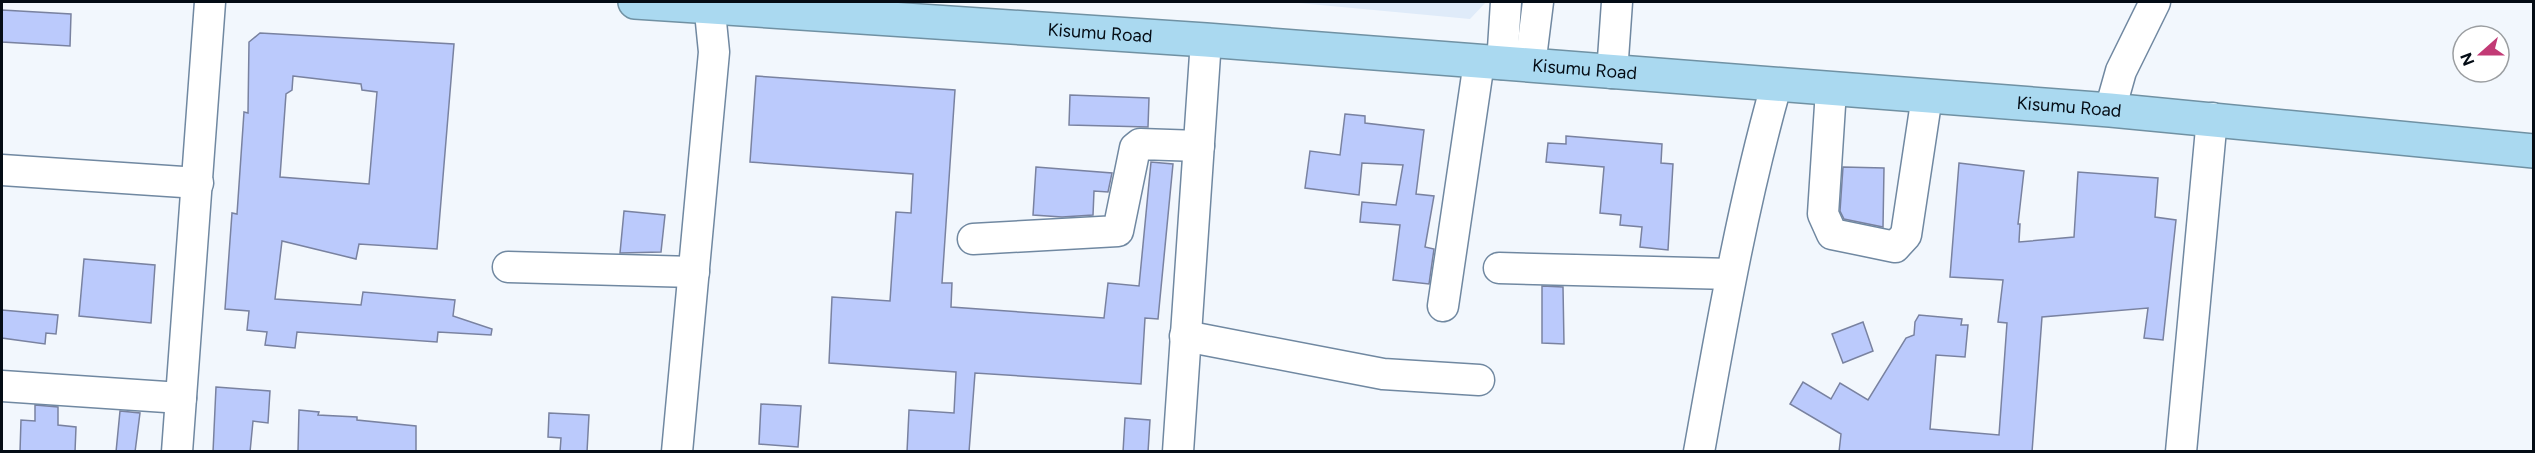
<svg xmlns="http://www.w3.org/2000/svg" width="2535" height="453" font-family="Figtree,sans-serif">
	<rect width="100%" height="100%" fill="#f2f7fd"/>
	<polygon fill="#dfebf9" points="1288,2 1486,2 1470,19"/>
	<g fill="#bbcafc" stroke="#7982a0" stroke-width="1.5" fill-rule="evenodd">
		<polygon points="2,10 71,14 70,46 2,42"/>
		<path d="M 260,33 L 454,44 L 437,249 L 359,244 L 356,259 L 282,241 L 275,299 L 361,305 L 363,292 L 455,300 L 453,316 L 492,329 L 491,335 L 438,332 L 437,342 L 297,332 L 295,348 L 265,345 L 267,332 L 247,330 L 249,311 L 225,309 L 232,213 L 237,214 L 244,112 L 248,113 L 249,42 ZM 293,76 L 361,84 L 362,90 L 377,92 L 369,184 L 280,177 L 286,94 L 292,90 Z"/>
		<polygon points="756,76 955,90 942,283 952,283 951,307 1104,318 1108,283 1139,286 1151,162 1173,164 1158,319 1145,318 1141,384 975,373 969,452 907,452 909,410 954,413 956,372 829,363 832,297 890,301 896,212 911,213 913,174 750,162"/>
		<polygon points="1070,95 1149,98 1148,127 1069,125"/>
		<polygon points="1345,114 1365,116 1365,123 1424,130 1416,194 1434,196 1425,247 1434,249 1429,284 1393,280 1400,225 1360,222 1362,202 1396,205 1403,165 1362,163 1359,195 1305,188 1310,151 1340,155"/>
		<polygon points="1566,136 1662,144 1661,163 1673,164 1668,250 1640,247 1642,227 1620,225 1621,215 1600,213 1604,167 1546,162 1548,143 1566,144"/>
		<polygon points="1959,163 2024,171 2018,224 2020,224 2019,242 2074,237 2078,172 2158,178 2155,217 2176,220 2163,340 2144,338 2148,308 2042,317 2032,452 1839,452 1841,434 1790,404 1803,382 1831,399 1840,383 1868,400 1906,338 1914,335 1915,322 1919,315 1962,319 1961,325 1968,325 1965,357 1936,355 1930,429 1999,435 2007,323 1998,322 2003,280 1950,277"/>
		<polygon points="1036,167 1112,173 1108,192 1094,191 1093,215 1062,217 1033,215"/>
		<polygon points="1843,167 1884,168 1883,227 1844,219 1840,211"/>
		<polygon points="624,211 665,215 661,252 620,253"/>
		<polygon points="84,259 155,265 151,323 79,316"/>
		<polygon points="1542,286 1563,287 1564,344 1542,343"/>
		<polygon points="2,310 58,315 56,334 46,333 45,344 2,338"/>
		<polygon points="1863,322 1873,351 1843,363 1832,334"/>
		<polygon points="216,387 270,391 268,423 253,421 250,452 213,452"/>
		<polygon points="761,404 801,406 798,447 759,444"/>
		<polygon points="35,405 58,407 58,425 76,427 75,452 20,452 21,420 35,421"/>
		<polygon points="299,410 319,412 318,415 357,417 357,420 416,426 416,452 298,452"/>
		<polygon points="120,411 140,413 135,452 116,452"/>
		<polygon points="549,413 589,415 587,452 560,452 561,438 548,437"/>
		<polygon points="1125,418 1150,420 1148,452 1123,452"/>
	</g>
	<g fill="none" stroke-linecap="round" stroke-linejoin="round">
		<defs>
			<g id="minor">
				<polyline points="1502,64 1506,2"/>
				<polyline points="1530,66 1538,2"/>
				<polyline points="1612,73 1617,2"/>
				<polyline points="1831,90 1823,214 1832,234 1895,247 1906,235 1927,96"/>
				<polyline points="2110,110 2121,71 2155,2"/>
				<polyline points="2,170 198,183"/>
				<polyline points="973,239 1118,231 1135,148 1140,144 1199,146"/>
				<polyline points="508,267 694,272"/>
				<polyline points="1499,268 1731,274"/>
				<polyline points="1443,306 1479,62"/>
				<polyline points="1185,336 1383,374 1479,380"/>
				<polyline points="2,386 181,398"/>
				<polyline points="177,452 210,2"/>
				<polyline points="677,452 714,52 709,2"/>
				<polyline points="1178,452 1206,40"/>
				<path d="M 1699,452 C 1721,329 1742,206 1776,86"/>
				<polyline points="2181,452 2212,118"/>
			</g>
			<g id="highway">
				<path id="s1" d="M 635,2 L 1206,40 L 2110,110 L 2534,151"/>
			</g>
		</defs>
		<use href="#minor" stroke="#7088a1" stroke-width="33"/>
		<use href="#highway" stroke="#7091a3" stroke-width="36"/>
		<use href="#minor" stroke="#fff" stroke-width="30"/>
		<use href="#highway" stroke="#aad9f0" stroke-width="33"/>
	</g>
	<g text-anchor="middle" dominant-baseline="central" stroke-width="4.5" stroke-linejoin="round" paint-order="stroke">
		<g font-size="18" fill="#040c15" stroke="#fff">
			<text stroke="none"><textPath href="#s1" startOffset="466">Kisumu Road</textPath></text>
			<text stroke="none"><textPath href="#s1" startOffset="952">Kisumu Road</textPath></text>
			<text stroke="none"><textPath href="#s1" startOffset="1438">Kisumu Road</textPath></text>
		</g>
	</g>
	<rect width="2535" height="453" fill="none" stroke="#040c15" stroke-width="6"/>
	<g transform="translate(2481 54) rotate(249)"><circle r="28" fill="#ffffff" stroke="#9b9ea1" stroke-width="1.5"/>
	<path d="M0-4.5L10 22L0 15L-10 22Z" fill="#c23a75"/>
	<text y="-9" font-size="16" font-weight="bold" text-anchor="middle" fill="#040c15">N</text>
	</g>
</svg>
